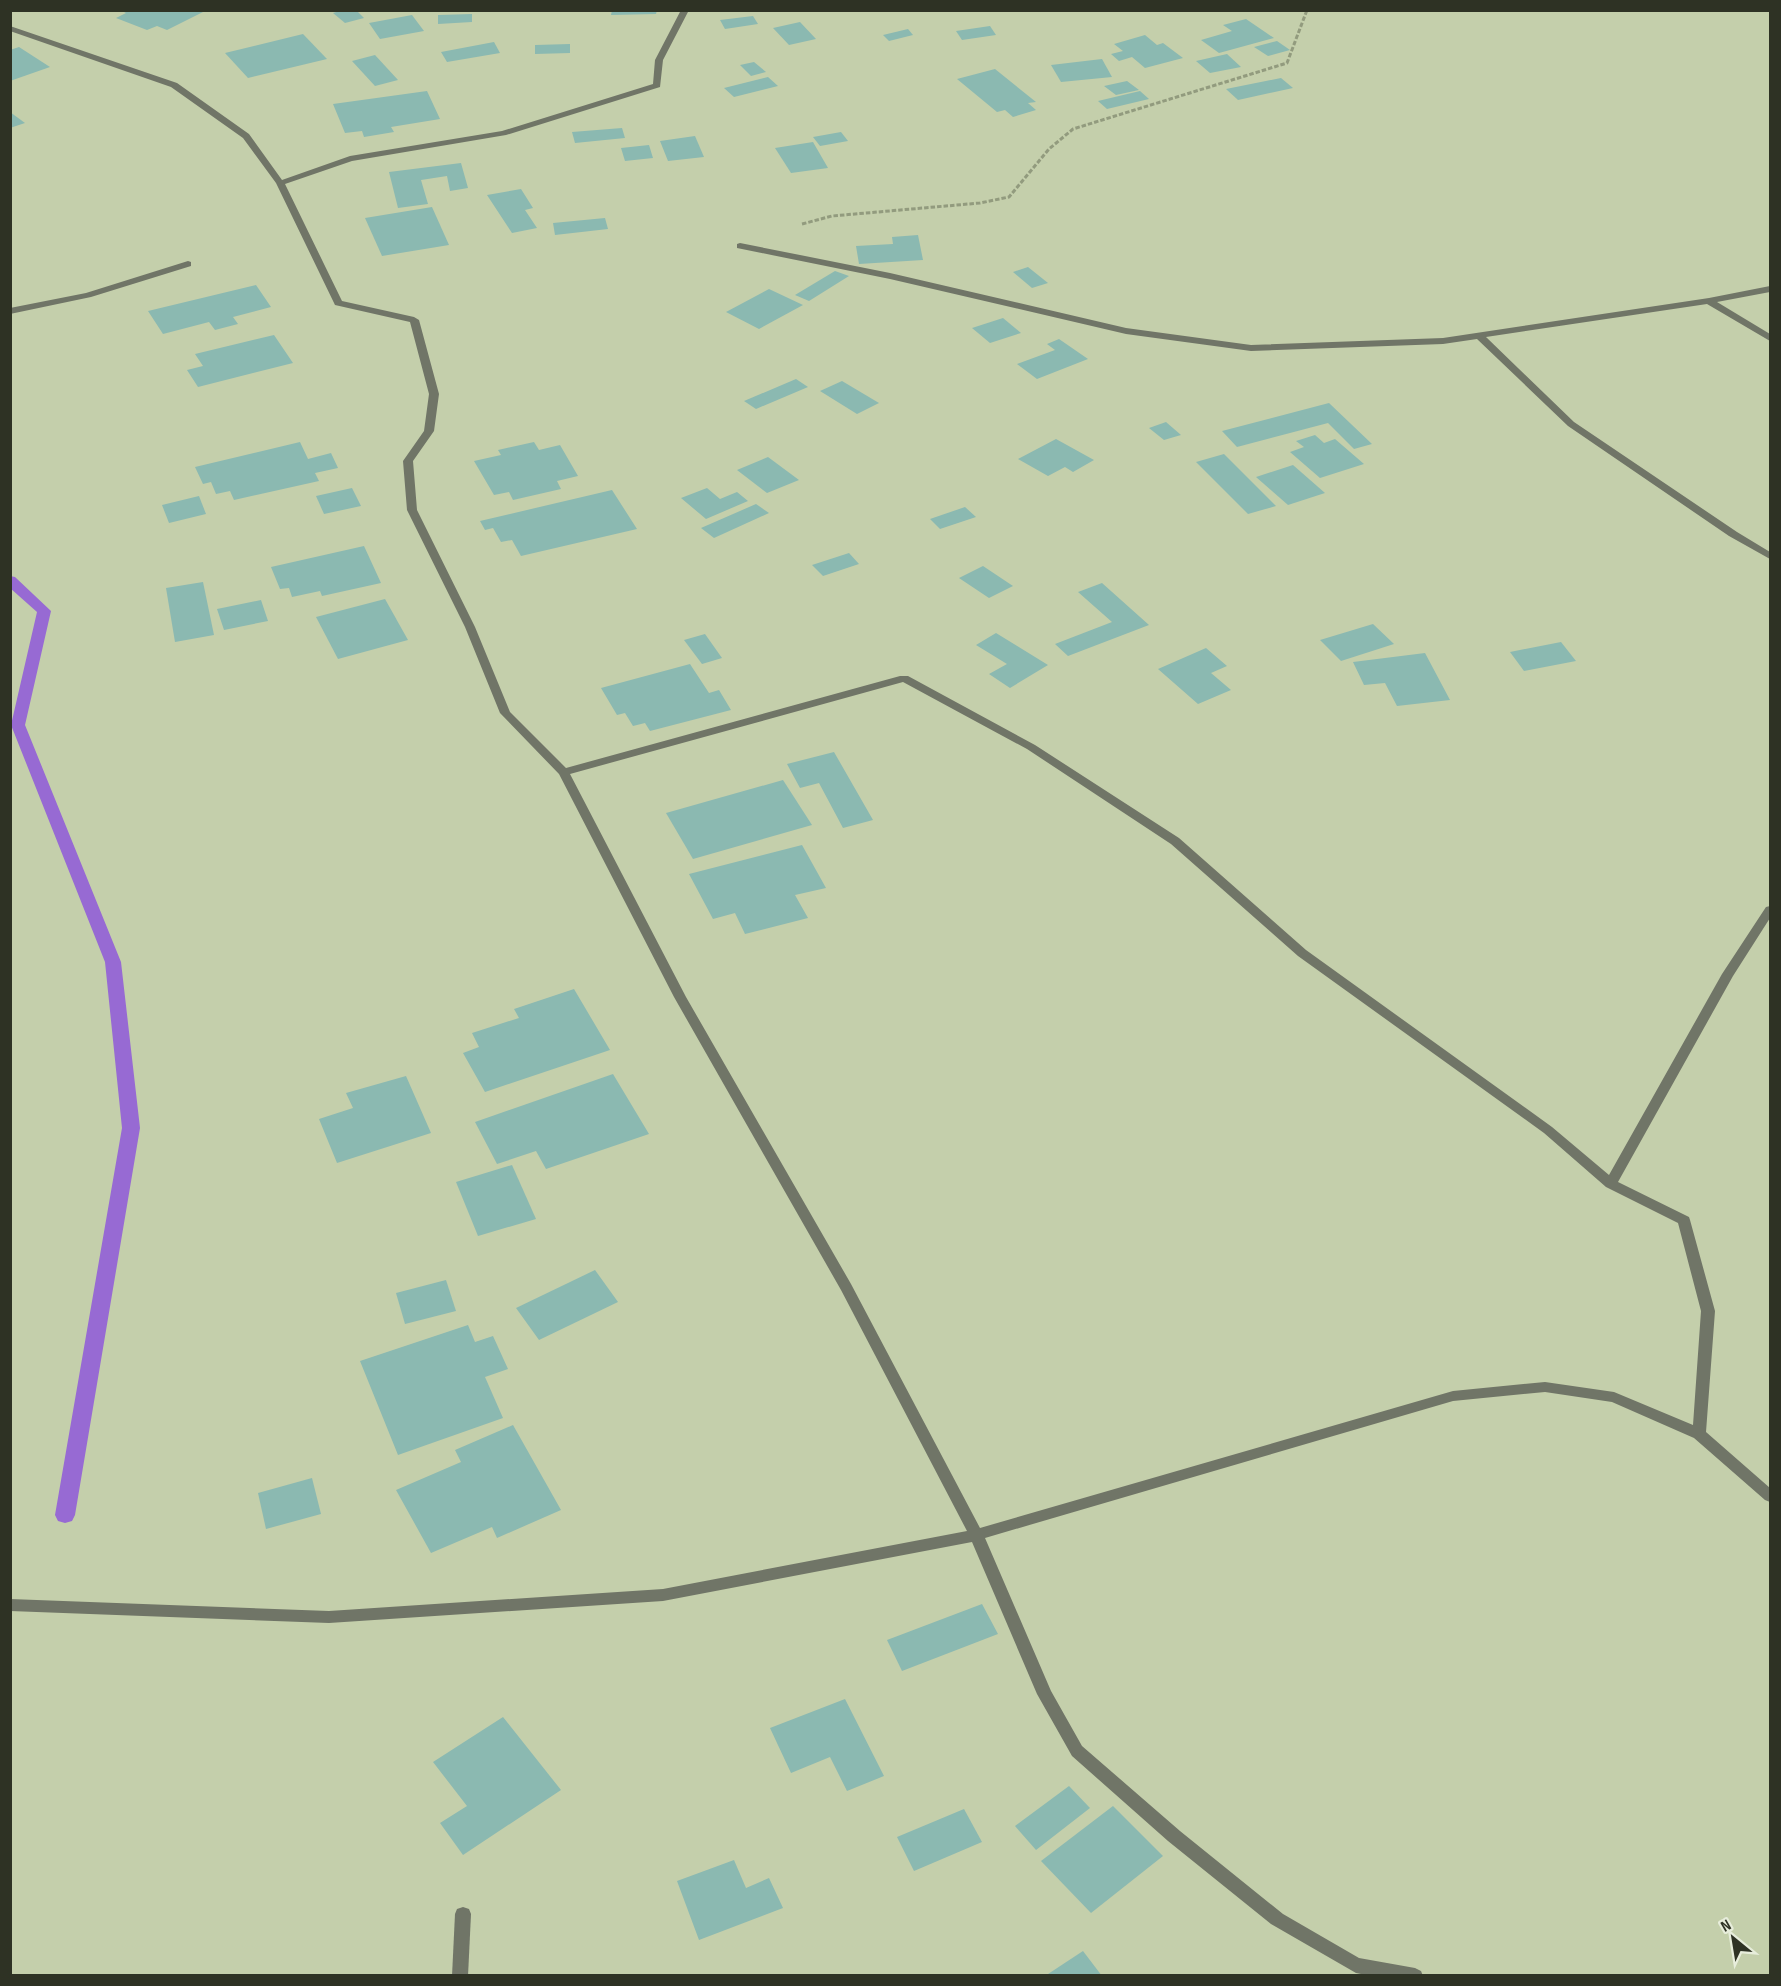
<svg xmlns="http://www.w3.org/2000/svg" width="1781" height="1986" font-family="'Sofia Sans Condensed',sans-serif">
	<rect width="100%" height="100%" fill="#c4cfab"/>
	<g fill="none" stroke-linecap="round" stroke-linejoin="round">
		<polygon fill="#976ad3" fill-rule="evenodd" points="10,576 15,577 51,611 25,725 121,962 140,1128 75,1515 72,1521 65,1523 58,1521 55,1515 122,1128 105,962 11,725 37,612 10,588"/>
	</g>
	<g fill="#8bb9b1">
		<polygon points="120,10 207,10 167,30 157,26 147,30 116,18 126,13"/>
		<polygon points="343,10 356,10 364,18 345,23 333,13"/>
		<polygon points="612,10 657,10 656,14 611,15"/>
		<polygon points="472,14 472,22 438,24 438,15"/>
		<polygon points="412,15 424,31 380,39 369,23"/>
		<polygon points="753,16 758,24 725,29 720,20"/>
		<polygon points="1246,19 1274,38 1219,53 1201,40 1232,31 1223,25"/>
		<polygon points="800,22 816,39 789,45 773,28"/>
		<polygon points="990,26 996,35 962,40 956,31"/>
		<polygon points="908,29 913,35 889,41 883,35"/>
		<polygon points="303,34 327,59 248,78 225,53"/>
		<polygon points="1145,35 1157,45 1163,43 1183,58 1145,68 1132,57 1119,61 1111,54 1123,51 1114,44"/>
		<polygon points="1277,41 1290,50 1268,56 1254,47"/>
		<polygon points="494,42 500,53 447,62 441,52"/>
		<polygon points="570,44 570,53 535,54 535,45"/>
		<polygon points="19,47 50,67 10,81 10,50"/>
		<polygon points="1227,54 1241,67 1210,73 1196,61"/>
		<polygon points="375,55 398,80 375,86 352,61"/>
		<polygon points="1102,59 1112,77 1061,82 1051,65"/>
		<polygon points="754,62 766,72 751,76 740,65"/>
		<polygon points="995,69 1036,102 1028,103 1036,110 1013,117 1005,110 997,112 957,79"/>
		<polygon points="768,77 778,86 734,97 724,88"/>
		<polygon points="1281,78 1293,88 1238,100 1226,89"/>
		<polygon points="1127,81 1139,90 1116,95 1104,86"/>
		<polygon points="427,91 440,119 391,127 394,132 364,137 362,131 345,133 333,104"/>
		<polygon points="1140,91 1149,99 1107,109 1098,101"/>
		<polygon points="10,112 25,123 10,128"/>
		<polygon points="622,128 625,138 575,143 572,132"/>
		<polygon points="841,132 848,141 820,146 813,137"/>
		<polygon points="695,136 704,157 668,161 660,141"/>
		<polygon points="813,142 828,168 791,173 775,148"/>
		<polygon points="649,145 653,158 625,161 621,148"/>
		<polygon points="461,163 468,188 450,191 447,176 421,180 428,204 398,208 389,172"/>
		<polygon points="521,189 533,208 525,210 537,228 512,233 487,195"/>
		<polygon points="432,207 449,245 382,256 365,218"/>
		<polygon points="605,218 608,229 555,235 553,223"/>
		<polygon points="918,235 923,260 859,264 856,246 893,244 892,237"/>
		<polygon points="1028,267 1048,283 1032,288 1013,272"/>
		<polygon points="835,271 849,276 809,301 795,295"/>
		<polygon points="256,285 271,307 233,317 238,324 215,330 209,322 163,334 148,311"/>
		<polygon points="769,289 803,305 759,329 726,312"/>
		<polygon points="1003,318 1021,333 990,343 972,328"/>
		<polygon points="274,335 293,363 198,387 187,370 203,366 195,354"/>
		<polygon points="1059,339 1088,359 1037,379 1017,364 1055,350 1047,344"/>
		<polygon points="796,379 808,387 756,409 744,401"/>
		<polygon points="842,381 879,403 857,414 820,391"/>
		<polygon points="1329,403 1372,444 1354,449 1328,423 1237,447 1222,431"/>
		<polygon points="1166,422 1181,435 1164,440 1149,428"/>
		<polygon points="1315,435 1324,443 1335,439 1364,464 1320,478 1290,452 1304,447 1296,441"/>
		<polygon points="1056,439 1094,460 1073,472 1065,467 1048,476 1018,459"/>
		<polygon points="300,442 308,459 331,453 338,468 315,473 319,481 234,500 230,491 216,494 211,482 203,484 195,467"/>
		<polygon points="534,442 539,450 560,445 578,476 557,481 561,489 513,500 509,492 494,495 474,461 501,455 498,450"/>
		<polygon points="1224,454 1276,506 1248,514 1196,462"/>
		<polygon points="768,457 799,480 767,493 737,470"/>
		<polygon points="1293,465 1325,493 1288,505 1256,477"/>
		<polygon points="352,488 361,506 324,514 316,496"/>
		<polygon points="707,488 720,499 737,492 748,501 706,519 681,498"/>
		<polygon points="612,490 637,529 521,556 512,540 501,542 493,528 485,530 480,521"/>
		<polygon points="199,496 206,514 169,523 162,505"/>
		<polygon points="756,504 769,513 714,538 701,528"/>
		<polygon points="965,507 976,517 940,529 930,519"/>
		<polygon points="364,546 381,583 322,596 320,591 292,597 289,588 280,589 271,567"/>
		<polygon points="849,553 859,564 823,576 812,565"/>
		<polygon points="983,566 1013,586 989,598 959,578"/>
		<polygon points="203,582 214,635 175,642 166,588"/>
		<polygon points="1102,583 1149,625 1068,656 1055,644 1112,622 1078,592"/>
		<polygon points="385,599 408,640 338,659 316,617"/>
		<polygon points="261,600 268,621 224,630 217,609"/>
		<polygon points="1373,624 1394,644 1341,661 1320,640"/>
		<polygon points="996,633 1048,665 1010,688 989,674 1007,664 976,645"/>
		<polygon points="705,634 722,658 702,664 684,640"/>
		<polygon points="1561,642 1576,661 1524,671 1510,652"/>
		<polygon points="1206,648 1227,666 1211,673 1231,690 1198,704 1158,669"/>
		<polygon points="1425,653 1450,700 1397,706 1385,683 1364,685 1353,662"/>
		<polygon points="690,664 709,693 719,690 731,710 650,731 645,723 633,726 625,713 617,715 601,688"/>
		<polygon points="834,752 873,820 843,828 819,783 800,788 787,764"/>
		<polygon points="783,780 812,825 693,859 666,813"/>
		<polygon points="802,845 826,888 795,895 808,918 745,934 735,913 713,919 689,874"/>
		<polygon points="574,989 610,1050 485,1092 463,1053 479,1047 472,1033 519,1018 514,1009"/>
		<polygon points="613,1074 649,1134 546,1169 536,1151 497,1164 475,1122"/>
		<polygon points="406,1076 431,1133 337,1163 319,1119 353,1108 346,1093"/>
		<polygon points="512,1165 536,1219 478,1236 456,1182"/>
		<polygon points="595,1270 618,1302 539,1340 516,1308"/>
		<polygon points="446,1280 456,1311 405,1324 396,1293"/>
		<polygon points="468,1325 475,1342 493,1336 508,1369 485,1377 503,1418 398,1455 360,1361"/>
		<polygon points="513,1425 561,1510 497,1538 492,1527 431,1553 396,1490 461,1462 455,1450"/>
		<polygon points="312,1478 321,1514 266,1529 258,1493"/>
		<polygon points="982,1604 998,1634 902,1671 887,1640"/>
		<polygon points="845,1699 884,1776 847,1791 830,1757 791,1773 770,1728"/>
		<polygon points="503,1717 561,1790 463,1855 440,1823 467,1806 433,1762"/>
		<polygon points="1069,1786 1090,1808 1036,1850 1015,1826"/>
		<polygon points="1113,1806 1163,1856 1091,1913 1041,1861"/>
		<polygon points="964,1809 982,1842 914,1871 897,1837"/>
		<polygon points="734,1860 746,1888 769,1878 783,1908 699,1940 677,1881"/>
		<polygon points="1083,1951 1102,1976 1045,1976"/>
	</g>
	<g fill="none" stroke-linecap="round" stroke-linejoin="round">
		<polyline stroke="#929b7e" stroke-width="3" stroke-dasharray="4.5 2" stroke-linecap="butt" points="802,224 832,216 980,203 1009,197 1049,149 1073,129 1287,63 1307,10"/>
		<g fill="#707567" fill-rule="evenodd">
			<path d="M 681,10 L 689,10 L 663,60 L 660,87 L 506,135 L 352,161 L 285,184 L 342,301 L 414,317 L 419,320 L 439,394 L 434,431 L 413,461 L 417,510 L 475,627 L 510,712 L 566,768 L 900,676 L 908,676 L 1035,745 L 1179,838 L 1306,950 L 1552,1127 L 1609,1175 L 1722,974 L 1766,907 L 1770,906 L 1770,918 L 1733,976 L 1618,1182 L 1689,1217 L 1690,1220 L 1715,1311 L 1706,1432 L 1770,1488 L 1770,1502 L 1765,1500 L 1694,1438 L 1612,1402 L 1545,1392 L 1453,1401 L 985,1538 L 1051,1691 L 1082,1746 L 1180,1831 L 1283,1914 L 1359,1958 L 1415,1968 L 1421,1971 L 1423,1976 L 1371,1976 L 1356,1973 L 1271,1924 L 1168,1841 L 1072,1756 L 1037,1694 L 972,1542 L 663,1601 L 329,1623 L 10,1611 L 10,1599 L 329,1611 L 663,1589 L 967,1531 L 841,1290 L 674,997 L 559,774 L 500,713 L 465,627 L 407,510 L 403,461 L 424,431 L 429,394 L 410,322 L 335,305 L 276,183 L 243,138 L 171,87 L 10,31 L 10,26 L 177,83 L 249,134 L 282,180 L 350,156 L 502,131 L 653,84 L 655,60 ZM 903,682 L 1027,749 L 1171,844 L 1298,956 L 1544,1133 L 1606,1187 L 1678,1223 L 1701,1311 L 1693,1425 L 1614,1392 L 1545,1382 L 1453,1391 L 980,1528 L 851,1284 L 686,997 L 570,774 Z"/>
			<polygon points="740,243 890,273 1126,328 1251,345 1443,338 1709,298 1770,286 1770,292 1717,302 1770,334 1770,341 1707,304 1486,337 1574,422 1737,532 1770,552 1770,559 1729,536 1568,426 1477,339 1443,344 1251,351 1126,334 890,279 737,248 737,244"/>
			<polygon points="188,261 191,262 191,266 91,297 10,314 10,308 86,293"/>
			<polygon points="463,1907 469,1909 471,1914 468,1976 452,1976 455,1914 457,1909"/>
		</g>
	</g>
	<rect width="1781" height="1986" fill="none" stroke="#2e3224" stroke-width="24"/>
	<g transform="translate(1733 1938) rotate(330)" stroke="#e7eddb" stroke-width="4.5" paint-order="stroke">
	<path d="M0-4.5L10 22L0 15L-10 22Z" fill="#2e3224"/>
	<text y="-9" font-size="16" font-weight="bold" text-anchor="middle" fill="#2e3224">N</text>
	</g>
</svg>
